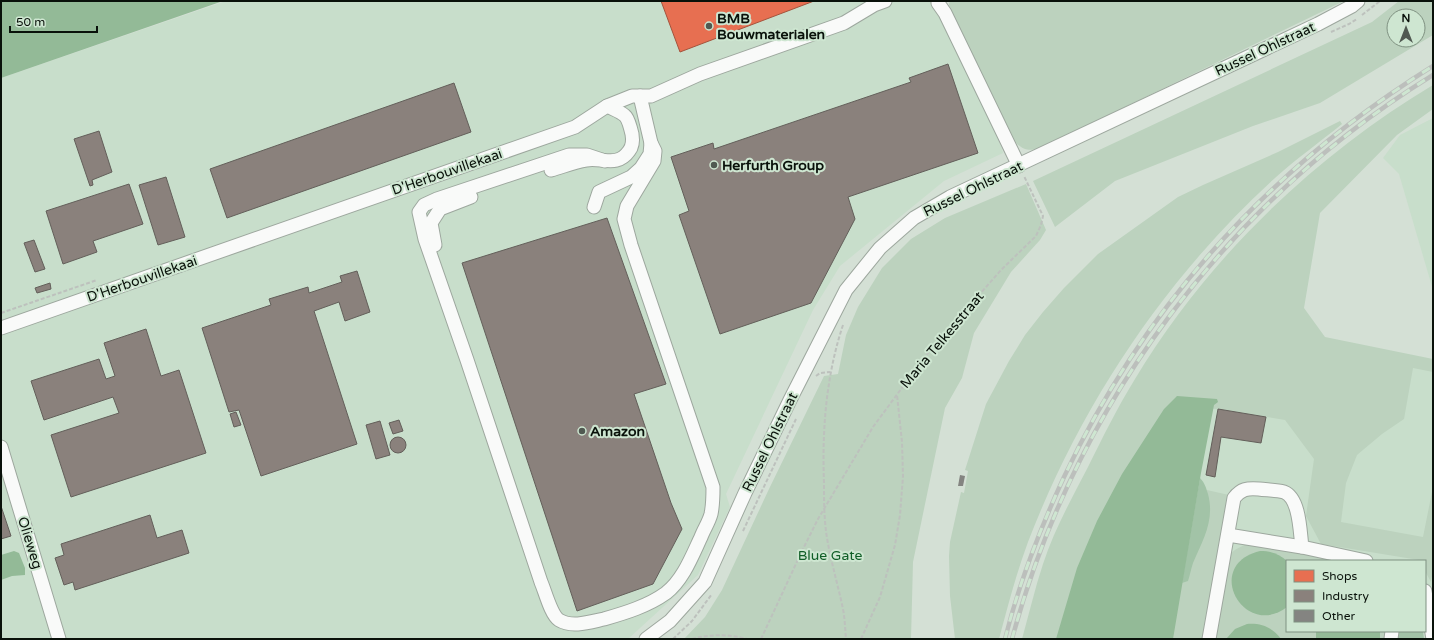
<svg xmlns="http://www.w3.org/2000/svg" width="1434" height="640" font-family="'Varela Round',sans-serif">
	<rect width="100%" height="100%" fill="#d4e0d5"/>
	<g fill="#c8decb" fill-rule="evenodd">
		<polygon points="226,1 945,1 999,138 998,139 1002,149 1003,153 944,181 840,266 813,310 726,494 730,507 698,575 628,639 1,639 1,78"/>
		<polygon points="1433,118 1433,290 1399,174 1383,158 1400,135"/>
		<path d="M 1210,318 L 1433,363 L 1433,594 L 1427,639 L 1033,639 ZM 1287,561 L 1425,561 L 1425,631 L 1287,631 Z"/>
	</g>
	<g fill="#bcd2be" fill-rule="evenodd">
		<path d="M 950,1 L 1344,1 L 1038,149 C 1027,151 1022,149 1014,141 L 950,14 L 949,4 Z"/>
		<path d="M 1399,1 L 1433,1 L 1433,35 L 1320,103 L 1253,126 L 1115,181 L 1055,227 L 1033,181 L 1372,22 ZM 1394,16 L 1418,16 L 1418,40 L 1394,40 Z"/>
		<path d="M 1433,85 L 1433,109 L 1397,135 L 1320,213 L 1304,308 L 1325,337 L 1433,359 L 1433,372 L 1413,368 L 1404,419 L 1382,434 L 1357,455 L 1346,483 L 1341,522 L 1423,537 L 1433,487 L 1433,571 L 1431,582 L 1425,571 L 1425,561 L 1321,544 L 1306,516 L 1314,459 L 1285,420 L 1218,409 L 1180,407 L 1078,639 L 1022,639 C 1029,614 1035,588 1043,564 C 1054,530 1072,498 1088,467 C 1103,437 1117,408 1135,379 C 1207,259 1313,157 1433,85 Z"/>
		<path d="M 1340,121 L 1342,124 C 1320,142 1296,159 1275,178 C 1166,277 1081,404 1028,542 C 1016,574 1008,606 999,639 L 955,639 L 950,596 L 949,556 L 950,542 L 961,492 L 964,493 L 968,471 L 965,470 L 986,404 L 1009,361 L 1025,335 L 1043,312 L 1064,288 L 1098,254 L 1178,197 L 1203,185 L 1278,152 Z"/>
		<polygon points="1026,184 1046,230 1040,240 1011,272 974,333 962,378 945,408 913,562 911,639 684,639 705,617 722,590 769,489 824,376 838,374 846,335 858,307 882,268 911,239 945,218"/>
		<polygon points="1198,488 1229,495 1203,639 1171,639"/>
		<path d="M 1251,543 L 1351,561 L 1287,561 L 1287,631 L 1389,631 L 1387,639 L 1213,639 L 1228,557 C 1234,549 1241,546 1251,543 Z"/>
	</g>
	<g fill="#a2c3a7">
		<path d="M 1200,478 C 1205,483 1206,488 1208,494 C 1215,520 1203,540 1193,563 C 1191,569 1190,575 1188,581 L 1182,583 Z"/>
		<polygon points="1398,631 1423,631 1424,639 1397,639"/>
	</g>
	<g fill="#93ba97">
		<polygon points="1,1 223,1 1,78"/>
		<polygon points="1177,396 1217,399 1218,402 1214,405 1201,473 1173,639 1056,639 1077,568 1097,521 1122,474 1164,409"/>
		<polygon points="14,551 19,553 25,568 25,575 12,576 1,580 1,555"/>
		<path d="M 1260,551 C 1271,551 1279,554 1287,561 L 1287,607 C 1244,640 1202,565 1260,551 Z"/>
		<path d="M 1247,624 C 1261,623 1272,627 1281,639 L 1226,639 L 1235,629 Z"/>
		<rect x="1316" y="631" width="64" height="8"/>
	</g>
	<polygon fill="#e76f51" stroke="#a4533c" points="661,1 814,1 680,52"/>
	<g fill="#8a817c" stroke="#635f5a">
		<polygon points="948,64 978,153 848,197 855,219 811,303 720,334 679,215 689,211 671,157 713,143 714,149 911,82 909,78"/>
		<polygon points="454,83 471,132 227,218 210,169"/>
		<polygon points="99,131 112,172 92,180 93,185 90,186 74,139"/>
		<polygon points="166,177 185,237 158,245 139,185"/>
		<polygon points="129,184 143,224 93,241 97,252 63,264 46,211"/>
		<polygon points="607,218 666,384 634,394 671,503 682,529 653,584 577,611 462,263"/>
		<polygon points="34,240 45,269 35,272 24,243"/>
		<polygon points="357,271 370,312 345,321 339,302 314,311 357,444 261,476 239,410 229,412 202,328 271,305 269,299 308,287 309,293 342,282 340,276"/>
		<polygon points="50,283 51,289 37,293 35,288"/>
		<polygon points="146,329 161,376 179,370 206,453 71,497 51,435 119,413 113,397 44,420 31,381 99,359 106,379 115,376 104,343"/>
		<polygon points="1218,409 1266,417 1261,443 1221,437 1215,477 1206,475"/>
		<polygon points="236,412 241,425 234,427 230,414"/>
		<polygon points="399,420 403,431 393,434 389,423"/>
		<polygon points="380,421 390,455 376,459 366,425"/>
		<circle cx="398" cy="445" r="8"/>
		<polygon points="1,506 11,536 1,539"/>
		<polygon points="150,515 157,538 182,530 189,553 75,590 73,582 64,585 55,558 64,555 61,544"/>
	</g>
	<polygon fill="#848481" points="960,475 965,476 963,486 958,486"/>
	<g fill="none" stroke-linecap="round" stroke-linejoin="round">
		<defs>
			<g id="minor">
				<polyline points="938,3 945,13 1019,166"/>
				<path d="M 605,161 L 587,155 L 569,155 L 437,199 L 424,205 L 419,212 L 425,239 L 467,360 L 541,582 C 545,591 551,615 559,620 C 572,628 590,622 604,619 C 625,613 648,606 666,593 C 683,580 692,556 701,537 C 704,529 709,522 711,514 C 713,505 713,496 713,487 L 631,245 L 624,219 L 627,206 L 654,161 L 655,151 L 651,143"/>
				<path d="M 551,170 C 562,167 574,162 586,160 C 602,157 617,168 629,151 C 633,146 633,140 632,134 C 627,113 626,115 607,106"/>
				<polyline points="594,207 599,192 631,177 641,168 650,154 651,143 640,96"/>
				<polyline points="435,245 431,223 440,209 471,197"/>
				<polyline points="1,328 575,127 607,106 632,96 651,96 700,74 844,23 874,5 885,1"/>
				<polyline points="1,447 59,639"/>
				<polyline points="1228,535 1302,547"/>
				<polyline points="1425,591 1433,639"/>
				<polyline points="646,639 670,621 705,582 745,493 790,400 846,290 880,248 914,218 950,197 1318,24 1352,6 1358,1"/>
				<path d="M 1209,639 L 1234,498 C 1241,489 1247,488 1259,489 C 1266,490 1276,490 1284,492 C 1300,498 1300,533 1302,547 L 1366,561"/>
				<polyline points="1391,639 1392,631"/>
			</g>
		</defs>
		<use href="#minor" stroke="#9da79e" stroke-width="15"/>
		<g stroke="#bdc1bd" stroke-width="2" stroke-dasharray="4 2" stroke-linecap="butt">
			<polyline points="1362,15 1380,1"/>
			<polyline points="1331,32 1349,24 1357,19"/>
			<polyline points="1,313 97,280"/>
			<path d="M 843,325 C 826,376 822,430 824,483 C 824,501 824,520 827,538 C 831,562 838,585 843,609 C 845,619 845,629 846,639"/>
			<polyline points="816,376 820,373 830,372"/>
			<polyline points="743,531 796,419"/>
			<polyline points="673,639 692,621 712,594"/>
			<path d="M 692,639 C 710,634 729,634 747,639"/>
			<polyline points="761,639 801,553 818,519 873,427 927,354 1001,270 1036,236 1041,225 1043,216 1024,176"/>
			<polyline points="861,639 880,597 895,545 900,515 903,476 902,442 897,395"/>
		</g>
		<use href="#minor" stroke="#f9faf9" stroke-width="13"/>
		<defs>
			<g id="rail">
				<path d="M 1005,639 C 1019,583 1040,529 1064,477 C 1146,303 1270,168 1433,66"/>
				<path d="M 1012,639 C 1075,405 1227,202 1433,75"/>
			</g>
		</defs>
		<use href="#rail" stroke="#bcbfbc" stroke-width="4.5"/>
		<use href="#rail" stroke="#cee6d1" stroke-width="3" stroke-dasharray="9" stroke-linecap="butt"/>
	</g>
	<g fill="#505951" stroke="#cee6d1" stroke-width="1.5">
		<circle cx="709" cy="26" r="4"/>
		<circle cx="714" cy="165" r="4"/>
		<circle cx="582" cy="431" r="4"/>
	</g>
	<g text-anchor="middle" dominant-baseline="central" stroke-width="4" stroke-linejoin="round" paint-order="stroke">
		<g font-size="14" font-weight="bold" fill="#09110a" stroke="#cee6d1" text-anchor="start">
			<text x="717" y="18">BMB<tspan x="717" dy="16">Bouwmaterialen</tspan></text>
			<text x="722" y="165">Herfurth Group</text>
			<text x="590" y="431">Amazon</text>
		</g>
		<g font-size="14" fill="#09110a" stroke="#cee6d1">
			<text transform="translate(1265 49) rotate(-25)">Russel Ohlstraat</text>
			<text transform="translate(447 172) rotate(-19)">D'Herbouvillekaai</text>
			<text transform="translate(973 189) rotate(-26)">Russel Ohlstraat</text>
			<text transform="translate(142 279) rotate(-19)">D'Herbouvillekaai</text>
			<text transform="translate(942 340) rotate(-50)">Maria Telkesstraat</text>
			<text transform="translate(770 442) rotate(-64)">Russel Ohlstraat</text>
			<text transform="translate(30 543) rotate(73)">Olieweg</text>
		</g>
		<g font-size="14" fill="#105e27" stroke="#cee6d1">
			<text x="830" y="555">Blue Gate</text>
		</g>
	</g>
	<rect width="1434" height="640" fill="none" stroke="#09110a" stroke-width="4"/>
	<rect x="1286" y="560" width="140" height="72" fill="#cee6d1" stroke="#7f9181"/>
	<rect x="1294" y="570" width="20" height="12" fill="#e76f51" stroke="#7f9181"/>
	<text x="1322" y="580" font-size="12" fill="#09110a">Shops</text>
	<rect x="1294" y="590" width="20" height="12" fill="#8a817c" stroke="#7f9181"/>
	<text x="1322" y="600" font-size="12" fill="#09110a">Industry</text>
	<rect x="1294" y="610" width="20" height="12" fill="#848481" stroke="#7f9181"/>
	<text x="1322" y="620" font-size="12" fill="#09110a">Other</text>
	<g transform="translate(1406 28)"><circle r="19" fill="#cee6d1" stroke="#7f9181"/>
	<path d="M0-3L7 15L0 10L-7 15Z" fill="#505951"/>
	<text y="-6" font-size="11" font-weight="bold" text-anchor="middle" fill="#09110a">N</text>
	</g>
	<path d="M10 26v6h87v-6" fill="none" stroke="#09110a" stroke-width="2"/>
	<text x="16" y="26" font-size="12" fill="#09110a" stroke="#cee6d1" stroke-width="3" paint-order="stroke">50 m</text>
</svg>
